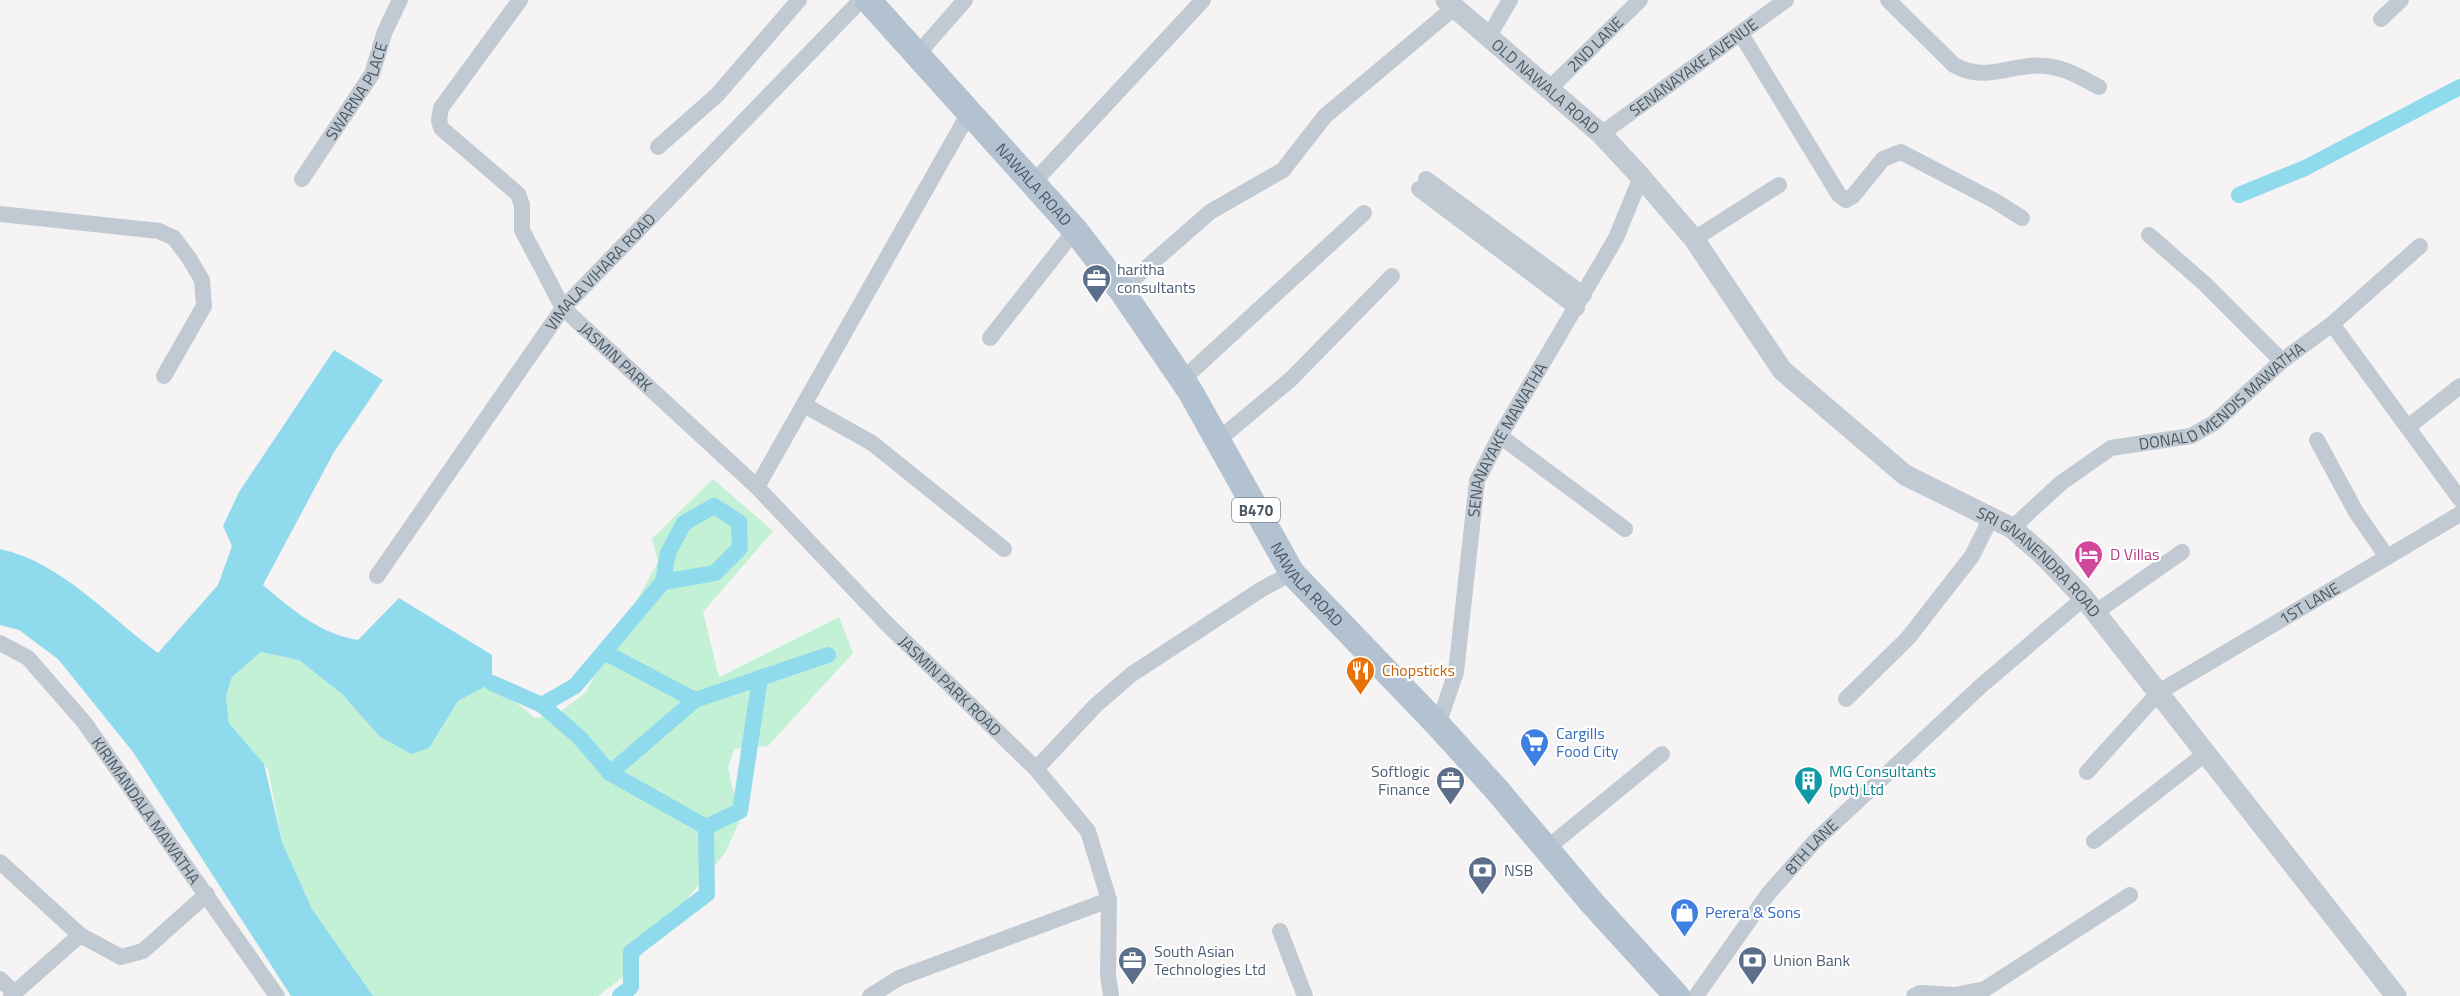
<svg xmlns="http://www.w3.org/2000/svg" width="2460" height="996" font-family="'Titillium Web',sans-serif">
	<rect width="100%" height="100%" fill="#f5f3f3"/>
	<polygon fill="#c3f1d5" points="713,479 773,531 703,612 719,677 839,617 853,653 768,746 734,749 728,768 740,820 725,853 624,976 598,996 373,996 312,909 282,842 268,769 229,723 226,696 232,677 261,652 299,660 343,695 379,736 429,748 458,701 492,683 535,718 554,716 585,693 658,562 652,539"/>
	<path fill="#90daee" d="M 334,350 L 383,380 L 334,452 L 263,585 C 293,610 318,633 358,640 L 399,598 L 492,655 L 492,683 L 458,701 L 429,748 L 411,754 L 379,736 L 343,695 L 299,660 L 261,652 L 232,677 L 226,696 L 229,723 L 264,764 L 282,842 L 312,909 L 373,996 L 291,996 L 133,752 L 58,659 L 19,630 L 0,625 L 0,549 C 61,562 109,617 158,653 L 218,585 L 232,546 L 223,526 L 239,492 Z"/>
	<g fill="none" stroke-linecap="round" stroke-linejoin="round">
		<g stroke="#90daee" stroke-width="16">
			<polyline points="2239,195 2305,168 2460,87"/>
			<polyline points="604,652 695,700"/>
			<polyline points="492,683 542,705 575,686 663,582 668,553 684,523 714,506 739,522 740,548 715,573 663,582"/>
			<polyline points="542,705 579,737 610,773 706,827 707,894 631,952 631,987 620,996"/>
			<polyline points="610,773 695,700 828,655"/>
			<polyline points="706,827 740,811 760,678"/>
		</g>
		<g stroke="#c1cad2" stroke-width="16">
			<path id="s1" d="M 520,0 L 441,108 L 439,120 L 441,128 L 518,194 L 522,205 L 522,230 L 563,308 L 757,487 L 887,624 L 1036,769 L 1088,831 L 1109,900 L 1108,975 L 1111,996"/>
			<path d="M 1888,0 L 1954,65 C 1987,84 2013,62 2046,66 C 2066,68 2082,78 2099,87"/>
			<polyline points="2381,19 2401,0"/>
			<polyline points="1741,34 1839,195 1846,200 1853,196 1883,159 1901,152 1995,201 2022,218"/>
			<polyline points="1489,36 1510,0"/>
			<polyline points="917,55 965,0"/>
			<path id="s2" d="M 1550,88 L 1640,0"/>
			<path id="s3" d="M 1601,134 L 1786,0"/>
			<polyline points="658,147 717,95 799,0"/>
			<path id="s4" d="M 302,179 L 372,74 L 385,31 L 400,0"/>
			<polyline points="1426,179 1584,295"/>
			<polyline points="1033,183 1203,0"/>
			<polyline points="1419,189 1577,308"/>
			<polyline points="0,214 159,231 174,238 189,258 202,280 204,306 164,376"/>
			<polyline points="2149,235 2205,284 2282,361"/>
			<polyline points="1694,239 1779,185"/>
			<polyline points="1121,290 1210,212 1283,170 1325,116 1455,7"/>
			<polyline points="2332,324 2460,499"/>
			<polyline points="990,338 1075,230"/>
			<polyline points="1182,380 1364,213"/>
			<polyline points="804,405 872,443 1004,549"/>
			<polyline points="2408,427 2460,386"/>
			<polyline points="1500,436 1625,529"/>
			<polyline points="2317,440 2356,512 2387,557"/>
			<polyline points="1217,441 1291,379 1392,276"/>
			<polyline points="757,487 969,113"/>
			<path id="s5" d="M 2012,528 L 2061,483 L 2111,448 L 2191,436 L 2214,423 L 2282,361 L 2332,324 L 2420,246"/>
			<path id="s6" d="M 377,576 L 563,308 L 861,0"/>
			<polyline points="2096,612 2182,552"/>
			<path id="s7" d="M 0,643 L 28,658 L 84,722 L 277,996"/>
			<polyline points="1846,699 1908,638 1972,556 1991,518"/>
			<path id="s8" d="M 1438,725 L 1456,672 L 1477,481 L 1500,436 L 1616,238 L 1641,177"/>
			<polyline points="1036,769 1096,705 1132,674 1262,589 1292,573"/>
			<path id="s9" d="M 2087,772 L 2159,692 L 2460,514"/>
			<polyline points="2094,841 2206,753"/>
			<polyline points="1546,849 1662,754"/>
			<polyline points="0,862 80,935 11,996"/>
			<polyline points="1280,931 1305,996"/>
			<polyline points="80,935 121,957 143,951 207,894"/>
			<polyline points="0,979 14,992"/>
			<polyline points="870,996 899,978 1109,900"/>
			<path id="s10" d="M 1696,996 L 1768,894 L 1816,840 L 1982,685 L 2084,598"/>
			<polyline points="1914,996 1920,993 1955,995 1985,989 2130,895"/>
		</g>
		<path stroke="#c1cad2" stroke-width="21" id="s11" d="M 1446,0 L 1601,134 L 1641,177 L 1694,239 L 1782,370 L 1905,475 L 2012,528 L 2045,557 L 2084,598 L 2396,996"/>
		<path stroke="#b3c2d1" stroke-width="26" id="s12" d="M 868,0 L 1075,230 L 1121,290 L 1190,391 L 1292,573 L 1438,725 L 1496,789 L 1593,904 L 1677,996"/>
	</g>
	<defs>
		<symbol id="office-pin" viewBox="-11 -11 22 30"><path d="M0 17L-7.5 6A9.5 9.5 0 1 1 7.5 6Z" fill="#5c6f8a" stroke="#fff"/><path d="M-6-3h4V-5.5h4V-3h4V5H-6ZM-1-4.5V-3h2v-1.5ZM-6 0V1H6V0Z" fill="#fff"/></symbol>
		<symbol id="hotel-pin" viewBox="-11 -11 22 30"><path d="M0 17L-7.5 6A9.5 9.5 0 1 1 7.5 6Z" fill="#d1479c" stroke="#fff"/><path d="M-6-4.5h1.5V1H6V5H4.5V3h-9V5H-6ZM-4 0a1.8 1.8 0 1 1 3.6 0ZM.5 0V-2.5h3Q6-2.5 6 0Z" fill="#fff"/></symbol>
		<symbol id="restaurant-pin" viewBox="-11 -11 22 30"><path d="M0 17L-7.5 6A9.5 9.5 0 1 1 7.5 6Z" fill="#e8710a" stroke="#fff"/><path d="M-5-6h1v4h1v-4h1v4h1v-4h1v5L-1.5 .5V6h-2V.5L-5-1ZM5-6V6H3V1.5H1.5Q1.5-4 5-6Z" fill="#fff"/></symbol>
		<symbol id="supermarket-pin" viewBox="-11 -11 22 30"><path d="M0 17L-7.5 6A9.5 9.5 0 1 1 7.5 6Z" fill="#3f7fe0" stroke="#fff"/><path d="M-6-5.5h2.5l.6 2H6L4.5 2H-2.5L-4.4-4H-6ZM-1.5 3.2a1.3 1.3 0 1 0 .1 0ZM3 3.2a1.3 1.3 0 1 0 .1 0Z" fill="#fff"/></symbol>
		<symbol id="building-pin" viewBox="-11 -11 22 30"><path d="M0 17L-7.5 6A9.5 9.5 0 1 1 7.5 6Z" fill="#0f9aa8" stroke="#fff"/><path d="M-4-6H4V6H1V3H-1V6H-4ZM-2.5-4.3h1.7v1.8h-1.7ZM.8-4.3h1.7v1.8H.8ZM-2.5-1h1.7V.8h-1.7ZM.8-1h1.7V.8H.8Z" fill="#fff"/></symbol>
		<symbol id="bank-pin" viewBox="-11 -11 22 30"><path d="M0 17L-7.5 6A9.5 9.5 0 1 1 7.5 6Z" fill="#5c6f8a" stroke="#fff"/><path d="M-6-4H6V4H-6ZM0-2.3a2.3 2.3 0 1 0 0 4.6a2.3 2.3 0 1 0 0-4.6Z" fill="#fff"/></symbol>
		<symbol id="shop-pin" viewBox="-11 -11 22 30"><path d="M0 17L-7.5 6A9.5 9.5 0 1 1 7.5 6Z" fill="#3f7fe0" stroke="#fff"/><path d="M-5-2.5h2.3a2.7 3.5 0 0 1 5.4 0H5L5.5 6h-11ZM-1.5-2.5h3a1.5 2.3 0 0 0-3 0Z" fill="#fff"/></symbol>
	</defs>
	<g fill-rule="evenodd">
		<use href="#office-pin" x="1080" y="262" width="33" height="45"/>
		<use href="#hotel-pin" x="2072" y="538" width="33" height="45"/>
		<use href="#restaurant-pin" x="1344" y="654" width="33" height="45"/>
		<use href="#supermarket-pin" x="1518" y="726" width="33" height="45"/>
		<use href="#office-pin" x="1434" y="764" width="33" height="45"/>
		<use href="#building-pin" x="1792" y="764" width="33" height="45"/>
		<use href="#bank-pin" x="1466" y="854" width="33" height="45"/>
		<use href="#shop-pin" x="1668" y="896" width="33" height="45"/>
		<use href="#office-pin" x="1116" y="944" width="33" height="45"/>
		<use href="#bank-pin" x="1736" y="944" width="33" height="45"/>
	</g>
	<g text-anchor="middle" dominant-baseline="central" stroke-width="4.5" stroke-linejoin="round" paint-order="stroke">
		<rect fill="#fff" stroke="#808990" stroke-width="1.5" x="1232" y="498" width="48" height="24" rx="4.5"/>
		<g font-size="15" font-weight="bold" fill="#4a5661">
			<text x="1256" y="510">B470</text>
		</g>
		<g font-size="16" fill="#4a5661" stroke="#fff">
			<text stroke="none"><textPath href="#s2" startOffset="63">2ND LANE</textPath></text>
			<text stroke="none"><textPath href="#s3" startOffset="114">SENANAYAKE AVENUE</textPath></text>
			<text stroke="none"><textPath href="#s11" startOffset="132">OLD NAWALA ROAD</textPath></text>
			<text stroke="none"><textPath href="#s4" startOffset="104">SWARNA PLACE</textPath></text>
			<text stroke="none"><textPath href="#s12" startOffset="248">NAWALA ROAD</textPath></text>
			<text stroke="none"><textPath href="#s6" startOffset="378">VIMALA VIHARA ROAD</textPath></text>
			<text stroke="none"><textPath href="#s1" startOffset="452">JASMIN PARK</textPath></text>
			<text stroke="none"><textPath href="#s5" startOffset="254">DONALD MENDIS MAWATHA</textPath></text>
			<text stroke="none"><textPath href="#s8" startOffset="297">SENANAYAKE MAWATHA</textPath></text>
			<text stroke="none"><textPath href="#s11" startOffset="826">SRI GNANENDRA ROAD</textPath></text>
			<text stroke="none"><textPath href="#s12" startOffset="734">NAWALA ROAD</textPath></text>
			<text stroke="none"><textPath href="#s9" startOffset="282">1ST LANE</textPath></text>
			<text stroke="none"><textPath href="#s1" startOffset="922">JASMIN PARK ROAD</textPath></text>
			<text stroke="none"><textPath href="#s7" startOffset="225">KIRIMANDALA MAWATHA</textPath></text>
			<text stroke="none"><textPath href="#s10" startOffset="189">8TH LANE</textPath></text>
		</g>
		<g font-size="16" fill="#4e5e75" stroke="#fff" text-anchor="start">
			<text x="1117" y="269">haritha<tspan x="1117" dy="18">consultants</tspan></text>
			<text x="1430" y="771" text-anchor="end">Softlogic<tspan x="1430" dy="18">Finance</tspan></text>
			<text x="1504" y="870">NSB</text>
			<text x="1154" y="951">South Asian<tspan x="1154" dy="18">Technologies Ltd</tspan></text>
			<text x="1773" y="960">Union Bank</text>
		</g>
		<g font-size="16" fill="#b23c85" stroke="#fff" text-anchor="start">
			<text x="2110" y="554">D Villas</text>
		</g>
		<g font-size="16" fill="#c56008" stroke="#fff" text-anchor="start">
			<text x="1382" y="670">Chopsticks</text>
		</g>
		<g font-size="16" fill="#366cbe" stroke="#fff" text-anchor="start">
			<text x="1556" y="733">Cargills<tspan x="1556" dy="18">Food City</tspan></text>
			<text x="1705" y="912">Perera &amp; Sons</text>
		</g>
		<g font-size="16" fill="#0d838f" stroke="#fff" text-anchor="start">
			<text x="1829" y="771">MG Consultants<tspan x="1829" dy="18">(pvt) Ltd</tspan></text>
		</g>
	</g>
</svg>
